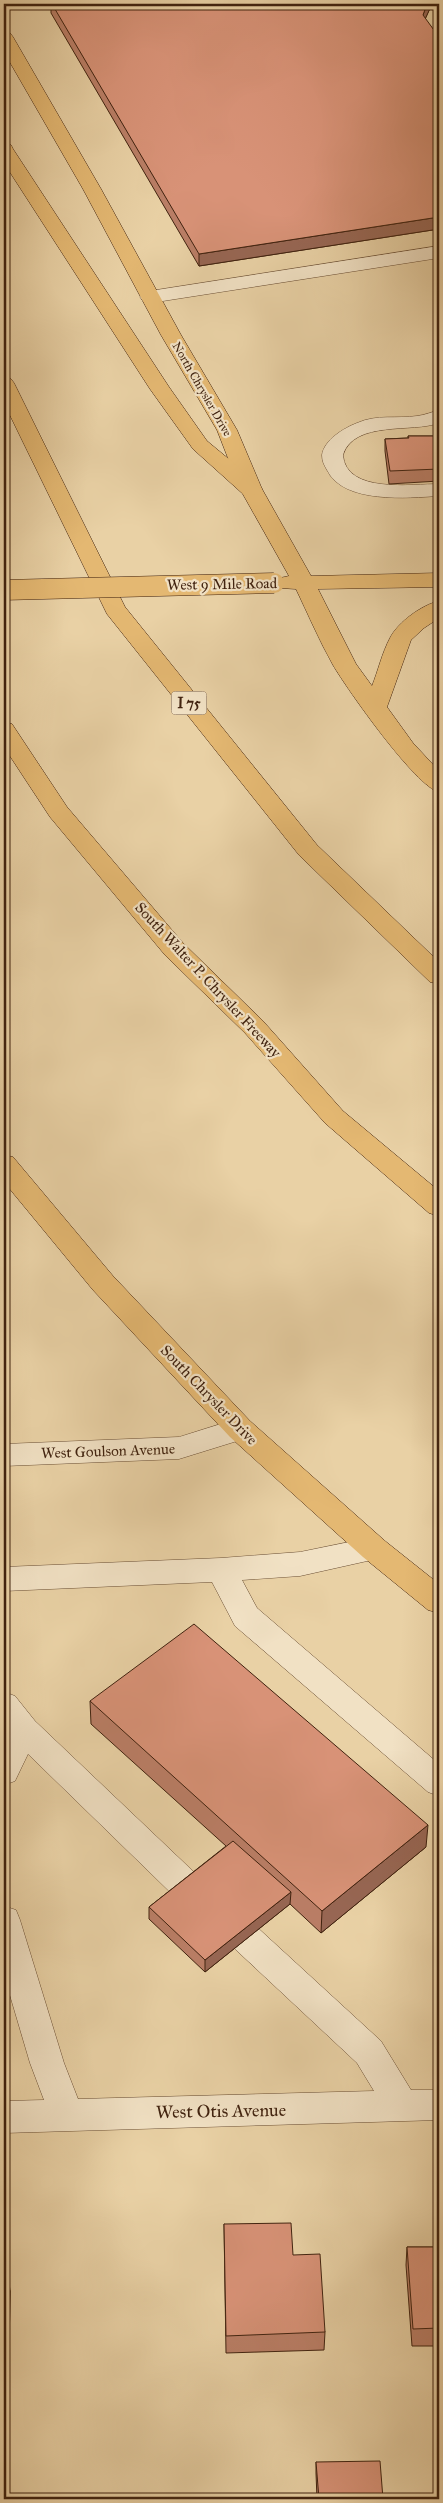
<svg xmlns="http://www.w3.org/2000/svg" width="443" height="2503" font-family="'IM FELL Great Primer',serif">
	<rect width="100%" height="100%" fill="#e9d1a5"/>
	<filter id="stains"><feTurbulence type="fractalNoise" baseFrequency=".004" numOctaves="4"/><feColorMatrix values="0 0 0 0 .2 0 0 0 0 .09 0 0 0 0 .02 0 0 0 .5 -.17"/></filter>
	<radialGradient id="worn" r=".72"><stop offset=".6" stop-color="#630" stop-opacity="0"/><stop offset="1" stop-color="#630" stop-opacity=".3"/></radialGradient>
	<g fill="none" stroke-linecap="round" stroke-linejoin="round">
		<defs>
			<g id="minor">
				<polygon points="439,246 439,258 150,303 143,301 140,297 143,293 150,291"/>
				<path d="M 439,410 L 439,423 C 413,433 354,420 343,455 C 346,494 412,484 439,484 L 439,496 C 408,498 343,504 327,470 C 324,465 322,461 322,455 C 324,440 344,428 357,423 C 377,414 397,419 417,416 C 425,415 432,412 439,410 Z"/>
				<polygon points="240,1418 250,1421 254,1429 250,1437 179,1459 4,1466 4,1444 179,1437"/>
				<polygon points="374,1537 385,1541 389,1549 385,1557 300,1576 242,1580 257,1608 439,1764 439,1796 428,1792 235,1626 212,1582 4,1591 4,1567 221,1558 300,1552"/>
				<polygon points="4,1692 15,1696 35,1721 196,1874 200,1884 196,1894 184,1898 172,1894 28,1754 15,1781 4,1785 4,1739 7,1732 4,1728"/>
				<polygon points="4,1906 16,1910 20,1920 64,2063 78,2099 374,2091 357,2063 235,1949 230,1939 235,1929 247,1925 259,1929 381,2041 411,2090 439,2090 439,2120 4,2133 4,2101 44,2100 30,2063 4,1975"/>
			</g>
			<g id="major">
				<path d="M 4,32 L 10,33 L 13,37 L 101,189 L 181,335 L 237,430 L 262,489 L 311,576 L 439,573 L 439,587 L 318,589 L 356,664 L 372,686 C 378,671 382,653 390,638 C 398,622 422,605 439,601 L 439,618 L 424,628 L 411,640 L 387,707 L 413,743 L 439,771 L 439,792 C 416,787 347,689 333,665 C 319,640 308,614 296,589 L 280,588 L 277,583 L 280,578 L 289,576 L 240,489 L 217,430 L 161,335 L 83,189 L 4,52 Z"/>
				<polygon points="4,1155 13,1157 113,1276 250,1421 385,1541 439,1584 439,1613 428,1610 363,1557 230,1437 93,1290 4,1182"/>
			</g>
			<g id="highway">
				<polygon points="4,144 11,145 13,149 169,387 207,441 259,484 262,489 259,494 251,495 243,494 193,449 150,389 4,163"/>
				<polygon points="4,377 11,379 14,383 125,607 317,845 439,962 439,984 430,982 299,855 107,614 4,403"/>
				<polygon points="4,722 12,724 67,807 183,943 263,1021 343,1111 439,1191 439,1216 429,1213 325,1123 245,1033 165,955 50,817 4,747"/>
			</g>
		</defs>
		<use href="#minor" stroke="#6a4e34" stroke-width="1"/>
		<use href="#major" stroke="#40220f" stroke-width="1"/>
		<use href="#highway" stroke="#40220f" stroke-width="1"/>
		<use href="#minor" fill="#f1e1c4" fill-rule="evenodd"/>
		<use href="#major" fill="#e4b872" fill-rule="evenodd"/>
		<use href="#highway" fill="#e4b872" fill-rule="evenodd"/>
		<defs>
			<polyline id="major-bridge" points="4,590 274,583"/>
		</defs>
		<use href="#major-bridge" stroke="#40220f" stroke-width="21" stroke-linecap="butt"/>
		<use href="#major-bridge" stroke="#e4b872" stroke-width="20"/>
	</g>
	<g fill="#ba7e66" stroke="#40220f">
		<polygon points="51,4 432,4 425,19 439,37 439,229 199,266 51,13"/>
		<polygon points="408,436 439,436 439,481 389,484 385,451 385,439 408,438"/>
		<polygon points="90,1701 426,1847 321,1933 290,1904 205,1972 149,1919 149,1907 226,1846 91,1724"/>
		<polygon points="224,2224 293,2255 325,2332 324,2350 226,2353"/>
		<polygon points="434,2238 439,2238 439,2346 412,2346 406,2265 407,2247 434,2247"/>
		<polygon points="4,2243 5,2254 4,2274 10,2291 9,2356 4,2356"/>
		<polygon points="316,2462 383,2499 317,2499 316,2473"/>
	</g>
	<g fill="#976653" stroke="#40220f">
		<polygon points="427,4 432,4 422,26 423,15"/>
		<polygon points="439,217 439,229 199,266 199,254"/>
		<polygon points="4,1283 5,1305 4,1306"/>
		<polygon points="428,1825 426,1847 321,1933 322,1911"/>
		<polygon points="291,1892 290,1904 205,1972 205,1960"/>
		<polygon points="4,2243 5,2254 4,2291"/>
		<polygon points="8,2274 10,2291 9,2356 7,2338"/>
	</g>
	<g fill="#d89277" stroke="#40220f">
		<polygon points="52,4 427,4 423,15 439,37 439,217 199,254"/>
		<polygon points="408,436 439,436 439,469 390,471 385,439 409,438"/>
		<polygon points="194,1624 428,1825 322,1911 90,1701"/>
		<polygon points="233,1841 291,1892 205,1960 149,1907"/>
		<polygon points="291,2223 293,2255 320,2254 325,2332 226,2336 224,2224"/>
		<polygon points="434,2238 439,2238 439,2328 413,2329 407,2247 435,2247"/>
		<polygon points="4,2274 8,2274 7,2338 4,2338"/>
		<polygon points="380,2461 383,2499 319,2499 316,2462"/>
	</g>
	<g text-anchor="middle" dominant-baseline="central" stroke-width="4.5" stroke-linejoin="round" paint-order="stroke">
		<g font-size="12" fill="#40220f" stroke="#f1e1c4">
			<text transform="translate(202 389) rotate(60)">North Chrysler Drive</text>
		</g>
		<rect fill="#f1e1c4" stroke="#755b45" stroke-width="1" x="171.5" y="691.5" width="35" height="23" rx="4"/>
		<g font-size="14" font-weight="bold" fill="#40220f">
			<text x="189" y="703">I 75</text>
		</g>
		<g font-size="15" fill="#40220f" stroke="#f1e1c4">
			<text transform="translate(222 584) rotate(-1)">West 9 Mile Road</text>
			<text transform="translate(208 980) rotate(47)">South Walter P. Chrysler Freeway</text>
			<text transform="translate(209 1395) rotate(46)">South Chrysler Drive</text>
			<text transform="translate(108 1451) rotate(-2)">West Goulson Avenue</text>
		</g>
		<g font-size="18" fill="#40220f" stroke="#f1e1c4">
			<text transform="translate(221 2111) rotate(-1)">West Otis Avenue</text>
		</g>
	</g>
	<rect width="443" height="2503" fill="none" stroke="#e9d1a5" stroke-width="20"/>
	<rect x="5" y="5" width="433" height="2493" fill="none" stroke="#40220f" stroke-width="2.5"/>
	<rect x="10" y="10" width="423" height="2483" fill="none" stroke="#40220f"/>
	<rect width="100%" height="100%" filter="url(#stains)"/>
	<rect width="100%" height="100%" fill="url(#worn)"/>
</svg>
